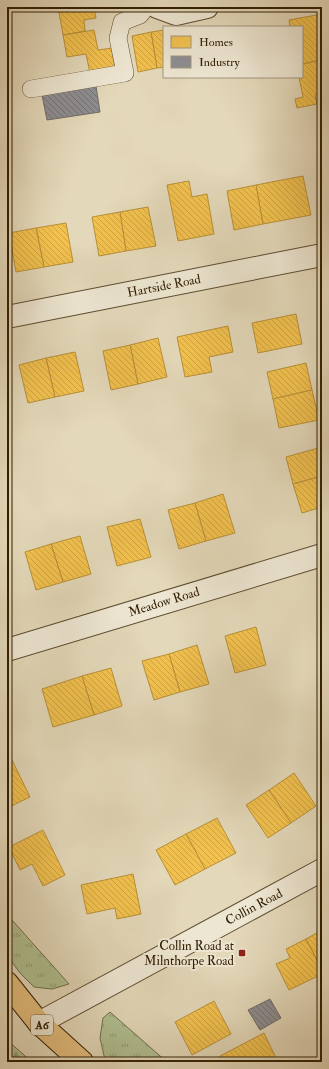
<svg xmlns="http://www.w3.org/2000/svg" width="329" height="1069" font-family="'IM FELL Double Pica',serif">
	<defs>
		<pattern id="grass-tufts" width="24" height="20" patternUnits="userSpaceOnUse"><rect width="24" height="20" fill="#b0bf91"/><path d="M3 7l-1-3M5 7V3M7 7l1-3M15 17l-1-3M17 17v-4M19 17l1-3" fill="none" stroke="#909b74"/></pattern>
		<pattern id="forest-firs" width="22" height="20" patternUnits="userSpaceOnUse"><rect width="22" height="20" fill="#b0bf91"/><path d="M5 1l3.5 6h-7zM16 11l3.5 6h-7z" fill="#909b74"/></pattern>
		<pattern id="homes-back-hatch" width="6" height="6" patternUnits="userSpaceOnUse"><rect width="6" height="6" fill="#f2c14e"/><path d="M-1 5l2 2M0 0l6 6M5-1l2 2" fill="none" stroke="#d0a542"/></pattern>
		<pattern id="industry-back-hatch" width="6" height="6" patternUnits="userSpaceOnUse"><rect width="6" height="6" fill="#8d8d92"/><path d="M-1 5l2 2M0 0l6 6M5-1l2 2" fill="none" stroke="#747375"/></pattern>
	</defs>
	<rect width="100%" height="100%" fill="#e3d8b9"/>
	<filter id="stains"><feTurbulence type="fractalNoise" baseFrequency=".005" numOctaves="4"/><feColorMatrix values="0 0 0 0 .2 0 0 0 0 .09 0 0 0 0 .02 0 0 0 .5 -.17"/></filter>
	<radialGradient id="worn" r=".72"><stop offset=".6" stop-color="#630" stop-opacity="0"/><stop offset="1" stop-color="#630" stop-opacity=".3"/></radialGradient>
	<g fill="url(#grass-tufts)" stroke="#716e4a">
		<polygon points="7,911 12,920 69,984 52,989 34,987 20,973 7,955"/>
		<polygon points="110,1012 167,1062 107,1062 105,1060 100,1038 103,1018"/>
	</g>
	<polygon fill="url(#forest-firs)" stroke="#716e4a" points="7,1040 32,1062 7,1062"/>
	<g fill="url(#homes-back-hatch)" stroke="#b89038">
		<polygon points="58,7 94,7 96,18 84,20 85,31 63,35"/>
		<polygon points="322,14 322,60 302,64 302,27 290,27 289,20"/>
		<polygon points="94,30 98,50 112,48 115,69 90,73 86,54 67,57 63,35"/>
		<polygon points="164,30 164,67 157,68 151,32"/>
		<polygon points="151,32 157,68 138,72 132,36"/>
		<polygon points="322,60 322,94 315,95 317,104 297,108 295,99 303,97 299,77 302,77 302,64"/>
		<polygon points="303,176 311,215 263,224 256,185"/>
		<polygon points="189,181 192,197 207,194 214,234 178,241 167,185"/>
		<polygon points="256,185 263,224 234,230 227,191"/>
		<polygon points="148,207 156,246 126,251 120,212"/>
		<polygon points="120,212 126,251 99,256 92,217"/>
		<polygon points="66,223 73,262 44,267 36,228"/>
		<polygon points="36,228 44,267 16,272 9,233"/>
		<polygon points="296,314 302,344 258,353 252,323"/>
		<polygon points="228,326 233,352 209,357 212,372 185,377 177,337"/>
		<polygon points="158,338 167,377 138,384 130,345"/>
		<polygon points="130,345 138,384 111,390 103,351"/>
		<polygon points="75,352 84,391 55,397 46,358"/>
		<polygon points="46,358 55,397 28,403 19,365"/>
		<polygon points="306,363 312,390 273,399 267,372"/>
		<polygon points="312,390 319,420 279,428 273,399"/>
		<polygon points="322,447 322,476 293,484 286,457"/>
		<polygon points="322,476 322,507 302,513 293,484"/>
		<polygon points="223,494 235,533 206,541 195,503"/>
		<polygon points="195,503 206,541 179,549 168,510"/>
		<polygon points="140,519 151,557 117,566 107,527"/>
		<polygon points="80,536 91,574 63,582 51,544"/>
		<polygon points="51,544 63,582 36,590 25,552"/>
		<polygon points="322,603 322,628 317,604"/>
		<polygon points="256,627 266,665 235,673 225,636"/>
		<polygon points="197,645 209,684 180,692 169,654"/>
		<polygon points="169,654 180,692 154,700 142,661"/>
		<polygon points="111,668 122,706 94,715 82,676"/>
		<polygon points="82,676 94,715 53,727 42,689"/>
		<polygon points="322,745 322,756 318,754"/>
		<polygon points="11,758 30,797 7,808 7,760"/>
		<polygon points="294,773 316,806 291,823 269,790"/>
		<polygon points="269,790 291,823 268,838 246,805"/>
		<polygon points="217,818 236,853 205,869 186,834"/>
		<polygon points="43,830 65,875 43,886 32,864 20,870 9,847"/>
		<polygon points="186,834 205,869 175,885 156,850"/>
		<polygon points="133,874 141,914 117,919 115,908 87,914 81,885"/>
		<polygon points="322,930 322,970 306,939"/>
		<polygon points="306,939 322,970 322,974 289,990 276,964 290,958 286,949"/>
		<polygon points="214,1001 231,1034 192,1055 175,1022"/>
		<polygon points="264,1033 278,1062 223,1062 220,1056"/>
	</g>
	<g fill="url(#industry-back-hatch)" stroke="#726c67">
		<polygon points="96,86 100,112 47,120 42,95"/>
		<polygon points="270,999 281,1018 260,1030 248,1010"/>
	</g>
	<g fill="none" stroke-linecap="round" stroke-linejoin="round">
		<defs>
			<polyline id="service" points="31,89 125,73 118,38 122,22 140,15 146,7"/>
			<g id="minor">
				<polyline points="157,7 176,14 207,7"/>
				<polyline points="7,317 322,255"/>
				<polyline points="7,650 322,555"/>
				<polyline points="39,1023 322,870"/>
			</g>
			<polyline id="trunk" points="7,983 39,1023 82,1062"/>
		</defs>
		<use href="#service" stroke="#5e4c30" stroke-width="18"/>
		<use href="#minor" stroke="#5e4c30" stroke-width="24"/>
		<use href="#trunk" stroke="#321e03" stroke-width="24"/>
		<use href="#service" stroke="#ede6d2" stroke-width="17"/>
		<use href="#minor" stroke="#ede6d2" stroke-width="22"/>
		<use href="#trunk" stroke="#e2bc7c" stroke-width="22"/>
	</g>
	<rect fill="#8f2418" stroke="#ede6d2" stroke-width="1.5" x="238" y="949" width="8" height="8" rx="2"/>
	<g text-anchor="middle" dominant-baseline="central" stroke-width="4" stroke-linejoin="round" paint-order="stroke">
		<rect fill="#ede6d2" stroke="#6a5a41" stroke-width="1" x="31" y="1015" width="22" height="20" rx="3"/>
		<g font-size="12" font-weight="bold" fill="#321e03">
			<text x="42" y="1025">A6</text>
		</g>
		<g font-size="13" fill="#321e03" stroke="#ede6d2">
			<text transform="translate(164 286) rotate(-11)">Hartside Road</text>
			<text transform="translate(164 602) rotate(-17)">Meadow Road</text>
			<text transform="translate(254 907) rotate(-28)">Collin Road</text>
		</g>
		<g font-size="13" fill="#321e03" stroke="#ede6d2" text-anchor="end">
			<text x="234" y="946">Collin Road at<tspan x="234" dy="15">Milnthorpe Road</tspan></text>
		</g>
	</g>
	<rect width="329" height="1069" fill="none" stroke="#e3d8b9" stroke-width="24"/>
	<rect x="8" y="8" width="313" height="1053" fill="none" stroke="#321e03" stroke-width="2"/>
	<rect x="12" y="12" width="305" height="1045" fill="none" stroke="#321e03"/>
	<rect x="163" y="26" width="140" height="52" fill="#ede6d2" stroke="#a2967f"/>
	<rect x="171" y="36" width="20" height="12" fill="#f2c14e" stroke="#a2967f"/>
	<text x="199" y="46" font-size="12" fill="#321e03">Homes</text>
	<rect x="171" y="56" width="20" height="12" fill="#8d8d92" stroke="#a2967f"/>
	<text x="199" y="66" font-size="12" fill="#321e03">Industry</text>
	<rect width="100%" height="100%" filter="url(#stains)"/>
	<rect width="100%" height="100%" fill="url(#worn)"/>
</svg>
